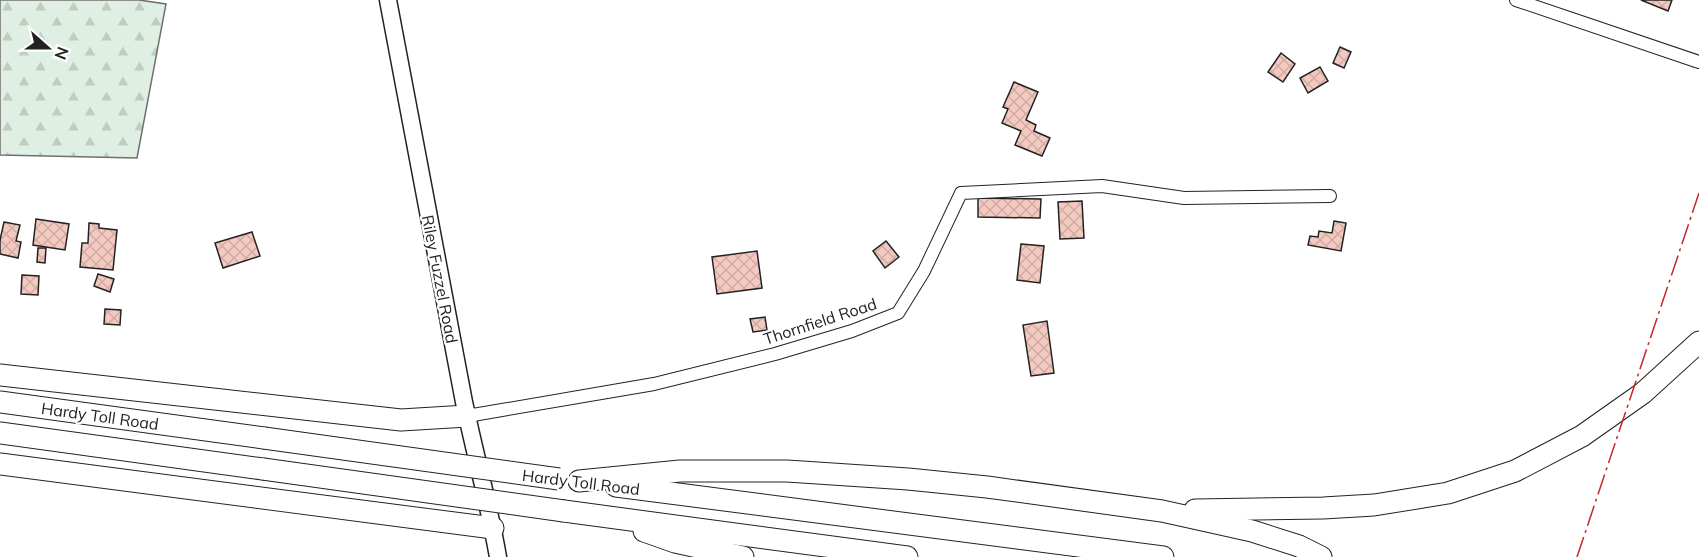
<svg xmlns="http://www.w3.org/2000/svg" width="1699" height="557" font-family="Mulish,sans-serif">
	<defs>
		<pattern id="forest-firs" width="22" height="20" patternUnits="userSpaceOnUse" patternTransform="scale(1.5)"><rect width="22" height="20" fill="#e0efe3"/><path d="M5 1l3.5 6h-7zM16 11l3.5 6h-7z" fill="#c0cdc2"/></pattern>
		<pattern id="building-cross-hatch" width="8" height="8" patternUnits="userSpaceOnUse" patternTransform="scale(1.5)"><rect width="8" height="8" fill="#f3c9c0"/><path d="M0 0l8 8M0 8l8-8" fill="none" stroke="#d0aca5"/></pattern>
	</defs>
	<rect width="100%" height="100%" fill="#fff"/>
	<polygon fill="url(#forest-firs)" stroke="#6f6f6f" stroke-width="1.5" points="0,0 139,0 166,4 137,158 0,155"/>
	<g fill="url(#building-cross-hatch)" stroke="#222" stroke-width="1.5">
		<polygon points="1641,0 1672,0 1668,11"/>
		<polygon points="1340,47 1351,52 1344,68 1333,63"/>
		<polygon points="1281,53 1295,64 1283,82 1268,72"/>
		<polygon points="1320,67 1328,81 1308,93 1300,78"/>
		<polygon points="1014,82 1038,92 1026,120 1036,125 1034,131 1050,138 1042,156 1015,145 1021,131 1002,123 1008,109 1003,107"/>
		<polygon points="978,198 1041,199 1040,218 978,217"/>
		<polygon points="1082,201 1084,238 1060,239 1058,202"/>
		<polygon points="36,219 69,224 65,250 33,245"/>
		<polygon points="1334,221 1346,223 1341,251 1308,245 1310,236 1318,237 1319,231 1332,233"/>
		<polygon points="4,222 20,225 16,241 21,242 18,258 0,254 0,240"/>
		<polygon points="89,223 99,224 99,228 117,230 113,270 80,267 82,243 88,243"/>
		<polygon points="252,232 260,256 223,268 215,243"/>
		<polygon points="886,241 899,257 885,268 873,251"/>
		<polygon points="1021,244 1044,246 1040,283 1017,280"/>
		<polygon points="38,248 46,248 45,263 37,262"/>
		<polygon points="757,251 762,288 717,294 712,257"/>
		<polygon points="98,274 114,279 110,292 94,286"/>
		<polygon points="22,275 39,276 38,295 21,294"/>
		<polygon points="105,309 121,310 120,325 104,324"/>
		<polygon points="765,317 767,330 753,332 750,319"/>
		<polygon points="1047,321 1054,373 1031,376 1023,325"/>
	</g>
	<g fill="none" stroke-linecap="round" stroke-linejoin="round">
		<defs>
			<g id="minor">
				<polyline points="1516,0 1699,62"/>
				<polyline points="467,416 654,384 775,354 852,331 898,313 924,271 961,193 1102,186 1184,198 1330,196"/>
			</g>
			<path id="secondary" d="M 388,0 C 413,134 438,268 464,402 C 475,454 489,505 498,557"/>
			<g id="motorway">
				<polyline points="0,375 401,420 467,416"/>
				<polyline points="0,402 264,438"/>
				<polyline points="0,433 263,469"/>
				<polyline points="0,464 493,528"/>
				<polyline points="579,481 680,471 787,471 908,479 987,487 1162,511 1252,531 1299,546 1321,557"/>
				<polyline points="616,486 1163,557"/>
				<polyline points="1195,510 1323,508 1374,505 1448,493 1515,471 1582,436 1643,393 1699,342"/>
				<polyline points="564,511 907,557"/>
				<polyline points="644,531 675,542 743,557"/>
			</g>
		</defs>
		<use href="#minor" stroke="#222" stroke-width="14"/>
		<use href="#secondary" stroke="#222" stroke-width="19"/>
		<use href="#motorway" stroke="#222" stroke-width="23"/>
		<use href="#minor" stroke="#fff" stroke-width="12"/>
		<use href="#secondary" stroke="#fff" stroke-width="16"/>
		<use href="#motorway" stroke="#fff" stroke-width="21"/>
		<defs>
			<g id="motorway-bridge">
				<polyline points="264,438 559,479"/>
				<polyline points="263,469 564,511"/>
			</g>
		</defs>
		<use href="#motorway-bridge" stroke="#222" stroke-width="23" stroke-linecap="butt"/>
		<use href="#motorway-bridge" stroke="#fff" stroke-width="21"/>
		<polyline stroke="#c62828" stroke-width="1.5" stroke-dasharray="21 4.5 3 4.5" stroke-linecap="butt" points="1577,557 1699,193"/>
	</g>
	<g text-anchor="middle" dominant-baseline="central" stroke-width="4.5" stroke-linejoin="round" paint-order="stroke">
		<g font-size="16" fill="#222" stroke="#fff">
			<text transform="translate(440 279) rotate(79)">Riley Fuzzel Road</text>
			<text transform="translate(820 321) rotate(-18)">Thornfield Road</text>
			<text transform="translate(100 416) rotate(8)">Hardy Toll Road</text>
			<text transform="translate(581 482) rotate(7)">Hardy Toll Road</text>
		</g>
	</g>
	<g transform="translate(48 48) rotate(111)" stroke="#ffffff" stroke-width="4.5" paint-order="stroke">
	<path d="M0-4.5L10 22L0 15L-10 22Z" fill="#222222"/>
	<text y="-9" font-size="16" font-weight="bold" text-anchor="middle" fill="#222222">N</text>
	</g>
</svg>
